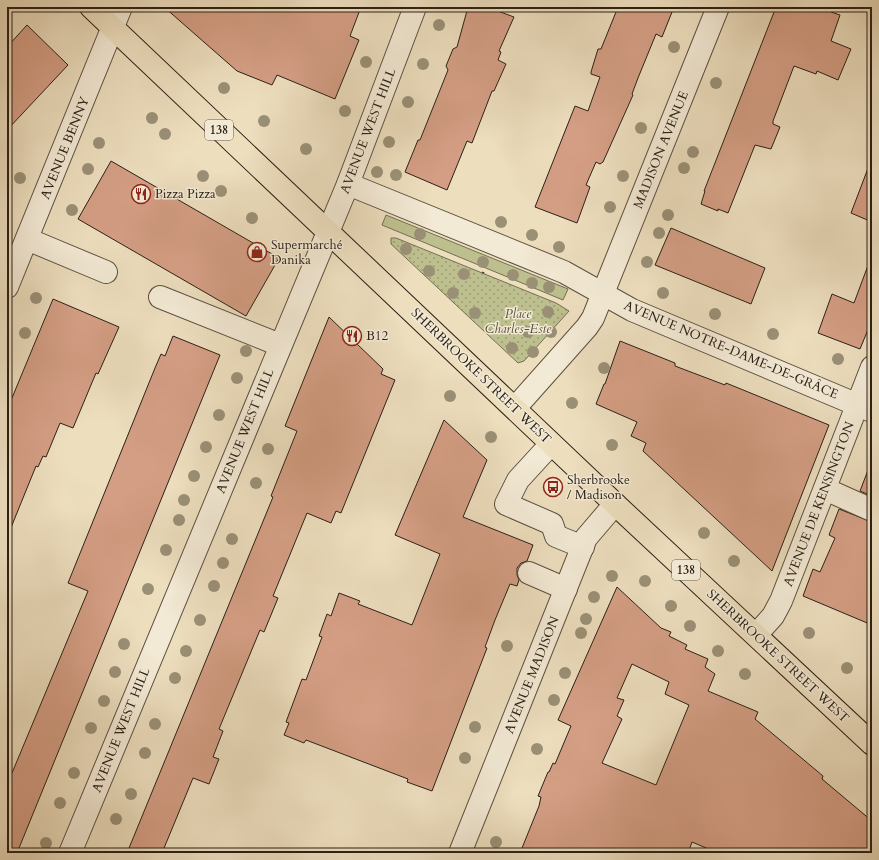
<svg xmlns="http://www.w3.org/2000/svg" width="879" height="860" font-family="Cardo,serif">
	<defs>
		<pattern id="park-dots" width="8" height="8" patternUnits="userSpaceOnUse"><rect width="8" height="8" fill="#bdc08e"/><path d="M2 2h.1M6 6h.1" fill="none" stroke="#9a9c73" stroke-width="1.8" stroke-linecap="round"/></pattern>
	</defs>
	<rect width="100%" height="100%" fill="#eddebe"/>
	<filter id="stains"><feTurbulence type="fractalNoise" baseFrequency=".005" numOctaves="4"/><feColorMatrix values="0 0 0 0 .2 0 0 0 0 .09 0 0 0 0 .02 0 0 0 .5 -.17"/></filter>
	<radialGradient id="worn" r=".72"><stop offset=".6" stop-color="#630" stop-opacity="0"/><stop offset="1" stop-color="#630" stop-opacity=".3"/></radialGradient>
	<polygon fill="#bdc08e" stroke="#747052" points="386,215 568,289 563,300 382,225"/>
	<polygon fill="url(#park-dots)" stroke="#747052" points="391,238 396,238 556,303 569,311 524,361 518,363 391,244"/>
	<g fill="#d49e84" stroke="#2b2017" fill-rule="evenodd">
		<polygon points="164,7 361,7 350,36 359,40 335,99 277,75 272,85 237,71"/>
		<polygon points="468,7 487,7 514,17 499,51 501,52 498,60 506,64 494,91 492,91 472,143 467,141 447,190 405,172 418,140 420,140 448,70 446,66 453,49 457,47"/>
		<polygon points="618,7 674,7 662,37 656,34 638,78 632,94 633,95 603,162 600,164 596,162 586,185 590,187 577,223 535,207 575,106 588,111 600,77 591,74 591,72 598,49 601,49"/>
		<polygon points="776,7 832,7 831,12 840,15 831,41 851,49 838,80 817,71 816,74 794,66 773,121 773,124 780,127 771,149 755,145 728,213 718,209 718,211 701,204 705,191 704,191"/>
		<polygon points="27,25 68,65 7,130 7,47"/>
		<polygon points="111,161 279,258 246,316 78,219"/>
		<polygon points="870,163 872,163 872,222 851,213"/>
		<polygon points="671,228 765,268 751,304 655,265"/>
		<polygon points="870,260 872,260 872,320 860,349 818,333 832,294 854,303"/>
		<polygon points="53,299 119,327 98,374 96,373 73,428 60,423 46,457 43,456 38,467 36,466 8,535 7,410"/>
		<polygon points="329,317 383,369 381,374 395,380 341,513 336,511 331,523 307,513 273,596 278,598 264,632 260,630 219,729 223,731 213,757 219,759 209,784 193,778 162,853 127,853 273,497 271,496 297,431 285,426"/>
		<polygon points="173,336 220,355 17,853 7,853 7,770 12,773 88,591 68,583 155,368 161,354 165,356"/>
		<polygon points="620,341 675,363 675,366 725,385 726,383 829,425 772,571 643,451 646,443 631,436 637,422 596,404 604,384 605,384"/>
		<polygon points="444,420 487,460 463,517 533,545 527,561 521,563 517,568 517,575 519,580 517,586 510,584 495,620 485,647 487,648 432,791 407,782 408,779 306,740 304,743 284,735 289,723 286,722 302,679 306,680 322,637 319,636 327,614 331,616 339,593 360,601 358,604 412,625 440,554 395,535"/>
		<polygon points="870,465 872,465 872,496 860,491"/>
		<polygon points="839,509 872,522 872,625 803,596 813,569 820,572 835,538 829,535"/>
		<path d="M 617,587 L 661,628 L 671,632 L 669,636 L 687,645 L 685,649 L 708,659 L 705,667 L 715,674 L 708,691 L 758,712 L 755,719 L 823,776 L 822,779 L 872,821 L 872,853 L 718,853 L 692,842 L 688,853 L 520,853 L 539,806 L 541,797 L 538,796 L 548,772 L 549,772 L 553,763 L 555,764 L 571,726 L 558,720 ZM 632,664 L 669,682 L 665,694 L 689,705 L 656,785 L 602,763 L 622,719 L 617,716 L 624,700 L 617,698 Z"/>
	</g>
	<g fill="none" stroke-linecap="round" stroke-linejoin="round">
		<defs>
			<g id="minor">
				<polyline points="348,184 564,272 632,310 872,411"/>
				<polyline points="27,239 106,272"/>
				<polyline points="7,287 121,7"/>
				<polyline points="160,297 280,345"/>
				<polyline points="515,408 587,327 593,318 718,7"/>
				<polyline points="551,444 518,480 506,504 552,524 556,536 583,547"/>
				<polyline points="825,489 872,510"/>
				<polyline points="529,573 566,589"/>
				<polyline points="756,635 773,616 781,601 872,367"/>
				<polyline points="70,853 348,184 415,7"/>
				<polyline points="460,853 586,538 615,504"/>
			</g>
			<polyline id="major" points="91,7 615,504 872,744"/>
		</defs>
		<use href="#minor" stroke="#5c5041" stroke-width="24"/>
		<use href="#major" stroke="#2b2017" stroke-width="24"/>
		<polyline stroke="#2b2017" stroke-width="2.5" stroke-dasharray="1 2" stroke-linecap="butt" points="483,273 484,271"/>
		<use href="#minor" stroke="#f3ead5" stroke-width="22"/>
		<use href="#major" stroke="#eddebe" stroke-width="22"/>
	</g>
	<g fill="#9a9076">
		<circle cx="439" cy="25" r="6"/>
		<circle cx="674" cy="47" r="6"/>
		<circle cx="366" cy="62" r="6"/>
		<circle cx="423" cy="64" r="6"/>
		<circle cx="716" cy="83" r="6"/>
		<circle cx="224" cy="88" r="6"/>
		<circle cx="408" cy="102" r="6"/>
		<circle cx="345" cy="111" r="6"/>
		<circle cx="152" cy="118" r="6"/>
		<circle cx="264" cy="121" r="6"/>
		<circle cx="641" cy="128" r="6"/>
		<circle cx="165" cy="134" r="6"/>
		<circle cx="389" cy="142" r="6"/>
		<circle cx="99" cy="143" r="6"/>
		<circle cx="306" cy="149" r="6"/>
		<circle cx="693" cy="152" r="6"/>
		<circle cx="684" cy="168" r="6"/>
		<circle cx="88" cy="169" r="6"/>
		<circle cx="377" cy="172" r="6"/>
		<circle cx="396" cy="175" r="6"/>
		<circle cx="203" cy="176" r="6"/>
		<circle cx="623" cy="176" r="6"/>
		<circle cx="20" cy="178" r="6"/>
		<circle cx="221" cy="191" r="6"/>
		<circle cx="610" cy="207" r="6"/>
		<circle cx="72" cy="210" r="6"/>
		<circle cx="668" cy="215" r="6"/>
		<circle cx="252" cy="218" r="6"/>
		<circle cx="501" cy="222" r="6"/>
		<circle cx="659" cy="233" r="6"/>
		<circle cx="420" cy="234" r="6"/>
		<circle cx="532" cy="235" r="6"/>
		<circle cx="559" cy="247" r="6"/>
		<circle cx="406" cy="249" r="6"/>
		<circle cx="483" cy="262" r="6"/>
		<circle cx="647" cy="262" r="6"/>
		<circle cx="429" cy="271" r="6"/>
		<circle cx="464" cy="274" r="6"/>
		<circle cx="513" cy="275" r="6"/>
		<circle cx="532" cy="283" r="6"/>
		<circle cx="549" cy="287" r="6"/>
		<circle cx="453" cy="293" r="6"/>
		<circle cx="663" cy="293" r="6"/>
		<circle cx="36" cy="298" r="6"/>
		<circle cx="548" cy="312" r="6"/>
		<circle cx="475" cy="313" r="6"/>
		<circle cx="715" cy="314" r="6"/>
		<circle cx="528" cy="332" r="6"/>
		<circle cx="551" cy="332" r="6"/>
		<circle cx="25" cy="333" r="6"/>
		<circle cx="773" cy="334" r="6"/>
		<circle cx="512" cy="348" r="6"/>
		<circle cx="246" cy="351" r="6"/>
		<circle cx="533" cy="352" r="6"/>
		<circle cx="838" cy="359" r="6"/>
		<circle cx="604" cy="368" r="6"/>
		<circle cx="237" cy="378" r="6"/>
		<circle cx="450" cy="396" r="6"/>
		<circle cx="572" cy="403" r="6"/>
		<circle cx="219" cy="415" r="6"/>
		<circle cx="491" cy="437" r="6"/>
		<circle cx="612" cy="445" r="6"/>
		<circle cx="206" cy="447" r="6"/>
		<circle cx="268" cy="449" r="6"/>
		<circle cx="194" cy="476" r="6"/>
		<circle cx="256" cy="483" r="6"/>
		<circle cx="184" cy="500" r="6"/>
		<circle cx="179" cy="520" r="6"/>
		<circle cx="704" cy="533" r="6"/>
		<circle cx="232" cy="539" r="6"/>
		<circle cx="166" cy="550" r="6"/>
		<circle cx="734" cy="561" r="6"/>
		<circle cx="223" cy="563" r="6"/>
		<circle cx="612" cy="576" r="6"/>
		<circle cx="645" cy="581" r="6"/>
		<circle cx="214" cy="586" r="6"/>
		<circle cx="148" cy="589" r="6"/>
		<circle cx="594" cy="597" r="6"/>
		<circle cx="671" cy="606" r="6"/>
		<circle cx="586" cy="619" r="6"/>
		<circle cx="200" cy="620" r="6"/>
		<circle cx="690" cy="626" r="6"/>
		<circle cx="581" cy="633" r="6"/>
		<circle cx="809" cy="633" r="6"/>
		<circle cx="124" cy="644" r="6"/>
		<circle cx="507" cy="646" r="6"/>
		<circle cx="186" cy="651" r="6"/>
		<circle cx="718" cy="651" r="6"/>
		<circle cx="847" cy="668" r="6"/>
		<circle cx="115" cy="672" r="6"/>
		<circle cx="565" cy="673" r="6"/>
		<circle cx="745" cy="674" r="6"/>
		<circle cx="175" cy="678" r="6"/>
		<circle cx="554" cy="700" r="6"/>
		<circle cx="104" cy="701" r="6"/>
		<circle cx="155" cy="724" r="6"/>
		<circle cx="475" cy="727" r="6"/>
		<circle cx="91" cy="728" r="6"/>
		<circle cx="537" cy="749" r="6"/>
		<circle cx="145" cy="753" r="6"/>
		<circle cx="465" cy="758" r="6"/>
		<circle cx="74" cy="773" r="6"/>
		<circle cx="131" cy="794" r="6"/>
		<circle cx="60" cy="803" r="6"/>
		<circle cx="116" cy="819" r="6"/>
		<circle cx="496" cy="842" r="6"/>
		<circle cx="46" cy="843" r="6"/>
	</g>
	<defs>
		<symbol id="restaurant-ring" viewBox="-11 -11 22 22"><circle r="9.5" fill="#f3ead5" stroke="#8f2418" stroke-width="1.5"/><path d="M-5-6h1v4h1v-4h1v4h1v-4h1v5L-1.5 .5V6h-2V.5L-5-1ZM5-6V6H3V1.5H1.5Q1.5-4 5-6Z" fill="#8f2418"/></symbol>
		<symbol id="shop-ring" viewBox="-11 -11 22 22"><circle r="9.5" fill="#f3ead5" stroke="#8f2418" stroke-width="1.5"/><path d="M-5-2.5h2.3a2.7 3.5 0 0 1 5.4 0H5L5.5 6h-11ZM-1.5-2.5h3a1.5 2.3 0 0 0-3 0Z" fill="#8f2418"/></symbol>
		<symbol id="bus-ring" viewBox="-11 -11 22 22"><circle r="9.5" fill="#f3ead5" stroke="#8f2418" stroke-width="1.5"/><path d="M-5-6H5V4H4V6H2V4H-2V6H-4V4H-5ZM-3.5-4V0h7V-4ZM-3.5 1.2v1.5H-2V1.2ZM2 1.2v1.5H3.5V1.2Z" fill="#8f2418"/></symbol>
	</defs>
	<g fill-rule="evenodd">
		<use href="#restaurant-ring" x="130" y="183" width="22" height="22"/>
		<use href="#shop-ring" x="246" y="241" width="22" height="22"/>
		<use href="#restaurant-ring" x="341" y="325" width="22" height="22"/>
		<use href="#bus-ring" x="542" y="476" width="22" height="22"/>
	</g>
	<g text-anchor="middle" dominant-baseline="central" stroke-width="3" stroke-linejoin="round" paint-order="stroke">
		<g fill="#f3ead5" stroke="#675d50" stroke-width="1">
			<rect x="205" y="120" width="28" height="20" rx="3"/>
			<rect x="672" y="560" width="28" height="20" rx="3"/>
		</g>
		<g font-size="12" font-weight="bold" fill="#2b2017">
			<text x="219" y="130">138</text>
			<text x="686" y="570">138</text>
		</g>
		<g font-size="13" fill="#2b2017" stroke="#f3ead5">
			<text transform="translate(368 131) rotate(-69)">AVENUE WEST HILL</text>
			<text transform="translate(65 148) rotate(-68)">AVENUE BENNY</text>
			<text transform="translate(661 150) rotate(-68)">MADISON AVENUE</text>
			<text transform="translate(731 350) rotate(23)">AVENUE NOTRE-DAME-DE-GRÂCE</text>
			<text transform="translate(481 376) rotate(44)">SHERBROOKE STREET WEST</text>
			<text transform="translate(245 431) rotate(-68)">AVENUE WEST HILL</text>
			<text transform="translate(819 504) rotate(-69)">AVENUE DE KENSINGTON</text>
			<text transform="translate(778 656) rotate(43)">SHERBROOKE STREET WEST</text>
			<text transform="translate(532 675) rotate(-68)">AVENUE MADISON</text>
			<text transform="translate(121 730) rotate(-68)">AVENUE WEST HILL</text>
		</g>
		<g font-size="13" fill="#2b2017" stroke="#f3ead5" text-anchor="start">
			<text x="155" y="194">Pizza Pizza</text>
			<text x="271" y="245">Supermarché<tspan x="271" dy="15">Danika</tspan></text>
			<text x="366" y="336">B12</text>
			<text x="567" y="480">Sherbrooke<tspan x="567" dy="15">/ Madison</tspan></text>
		</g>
		<g font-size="13" font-style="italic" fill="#57503b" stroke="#f3ead5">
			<text x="518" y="314">Place<tspan x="518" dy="15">Charles-Este</tspan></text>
		</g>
	</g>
	<rect width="879" height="860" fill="none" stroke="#eddebe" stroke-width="24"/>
	<rect x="8" y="8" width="863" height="844" fill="none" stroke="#2b2017" stroke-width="2"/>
	<rect x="12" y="12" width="855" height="836" fill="none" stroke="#2b2017"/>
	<rect width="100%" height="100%" filter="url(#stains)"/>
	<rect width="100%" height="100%" fill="url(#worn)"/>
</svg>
